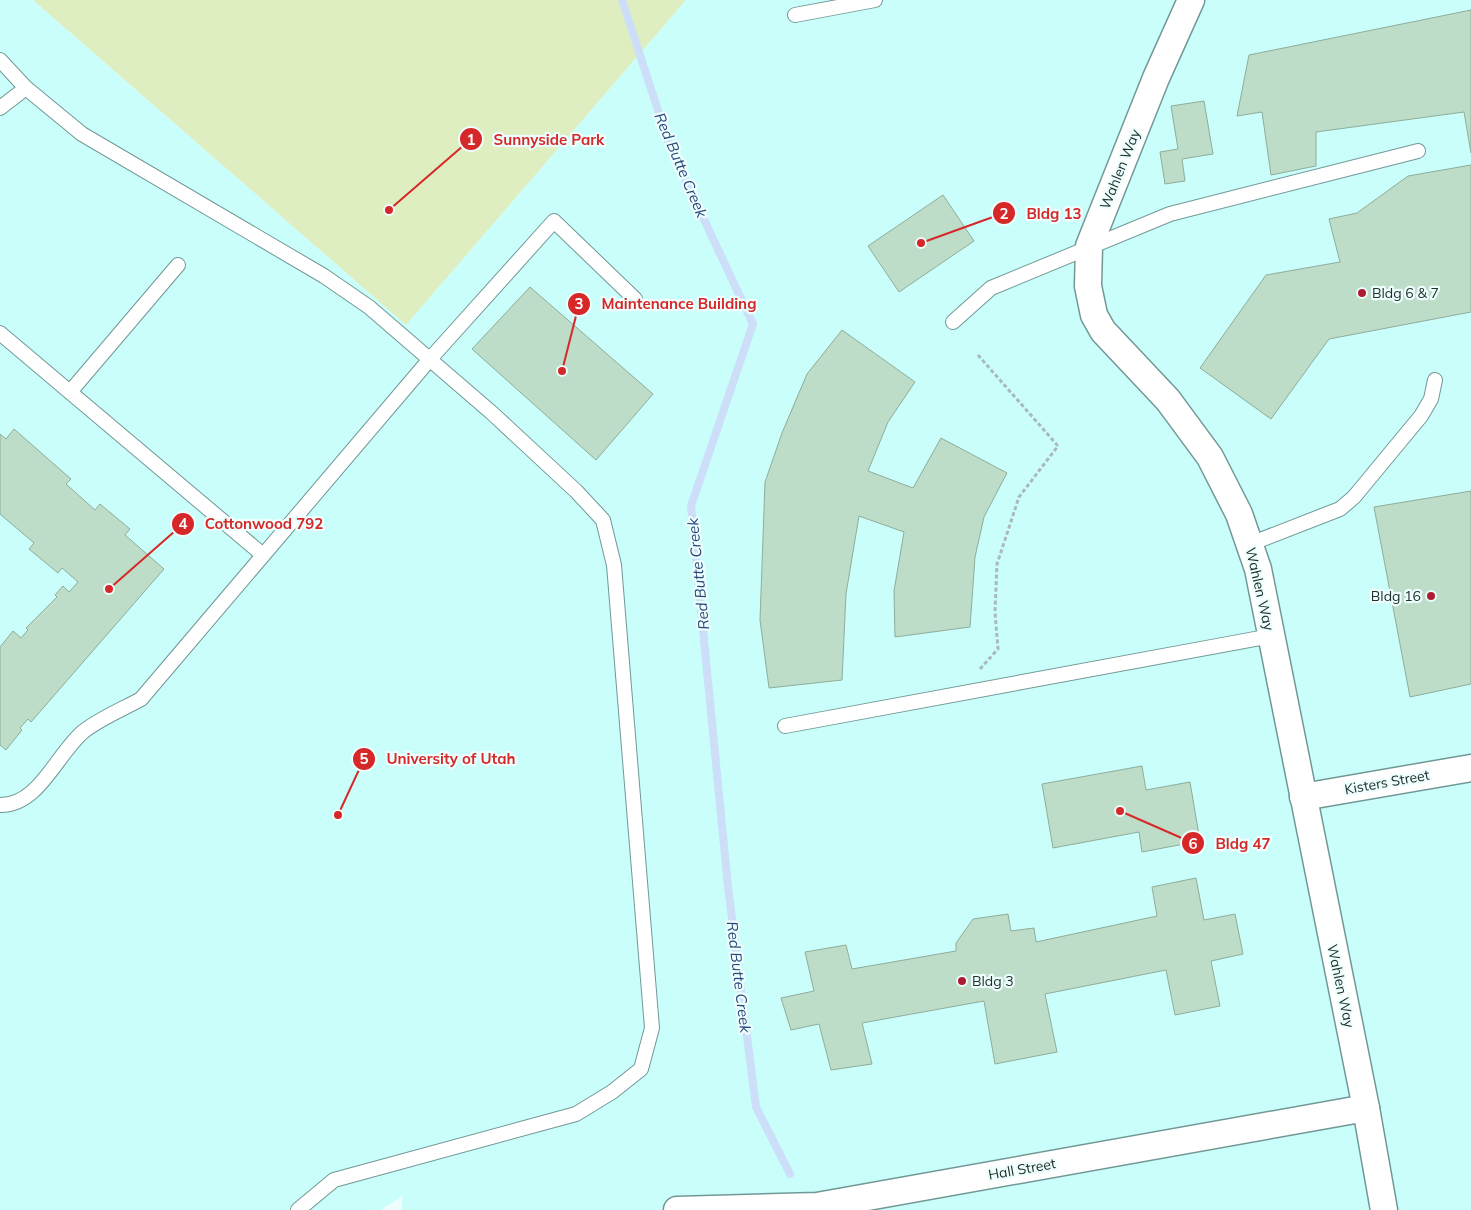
<svg xmlns="http://www.w3.org/2000/svg" width="1471" height="1210" font-family="Mulish,sans-serif">
	<rect width="100%" height="100%" fill="#edfefd"/>
	<polygon fill="#c9fefb" points="0,0 33,0 406,325 686,0 1471,0 1471,1210 402,1210 402,1196 381,1210 0,1210"/>
	<polygon fill="#deeec1" points="33,0 686,0 406,325"/>
	<g fill="none" stroke-linecap="round" stroke-linejoin="round">
		<polyline stroke="#cddef8" stroke-width="8" points="622,0 670,147 753,324 691,506 728,887 756,1107 790,1174"/>
	</g>
	<g fill="#bdddc8" stroke="#8fad9a">
		<polygon points="1471,10 1471,153 1464,112 1316,132 1316,166 1271,175 1262,112 1237,116 1249,55"/>
		<polygon points="1204,101 1213,154 1182,159 1185,181 1165,184 1160,152 1178,149 1171,106"/>
		<polygon points="1471,165 1471,312 1329,339 1271,419 1200,368 1266,275 1340,262 1329,219 1357,213 1408,176"/>
		<polygon points="943,195 974,241 899,292 868,246"/>
		<polygon points="530,287 653,394 596,460 472,349"/>
		<polygon points="842,330 915,382 888,422 868,471 913,488 941,438 1007,473 984,517 975,557 970,627 895,637 894,591 904,532 859,516 846,594 842,680 769,688 760,620 765,482 782,433 807,374"/>
		<polygon points="14,429 71,479 66,484 95,510 100,504 130,529 125,535 164,569 31,722 28,719 20,728 22,730 6,750 0,745 0,647 13,631 21,638 28,630 26,628 57,597 55,595 63,586 69,592 78,582 62,568 58,573 29,549 34,543 0,514 0,434 6,439"/>
		<polygon points="1471,491 1471,684 1410,697 1374,507"/>
		<polygon points="1142,766 1146,790 1190,782 1200,841 1142,852 1139,832 1053,848 1042,784"/>
		<polygon points="1196,878 1204,920 1235,914 1243,954 1211,961 1220,1006 1175,1015 1166,970 1045,994 1057,1052 995,1064 984,1001 862,1023 872,1064 831,1070 819,1024 791,1030 781,998 814,991 805,952 846,945 852,969 956,951 956,943 973,919 1008,914 1011,931 1034,928 1036,942 1157,916 1152,887"/>
	</g>
	<g fill="none" stroke-linecap="round" stroke-linejoin="round">
		<defs>
			<g id="service">
				<polyline points="795,15 875,0"/>
				<polyline points="0,60 26,88 82,134 324,276 369,307 492,413 576,491 603,520 614,565 652,1028 641,1069 612,1092 576,1114 334,1180 298,1210"/>
				<polyline points="0,108 26,88"/>
				<polyline points="953,322 991,288 1170,214 1418,151"/>
				<polyline points="0,333 263,555"/>
				<polyline points="70,392 178,265"/>
				<polyline points="1250,544 1340,509 1354,497 1421,416 1431,399 1435,380"/>
				<polyline points="785,726 1271,636"/>
				<path d="M 0,805 C 39,806 57,753 84,731 C 101,718 123,709 141,699 L 430,359 L 554,221 L 635,299"/>
			</g>
			<g id="minor">
				<polyline points="1191,0 1156,78 1089,246 1088,286 1094,315 1103,331 1168,400 1210,457 1239,514 1258,569 1366,1108 1384,1210"/>
				<polyline points="1303,797 1471,768"/>
				<polyline points="677,1210 817,1206 1366,1108"/>
			</g>
		</defs>
		<use href="#service" stroke="#719896" stroke-width="16"/>
		<use href="#minor" stroke="#719896" stroke-width="29"/>
		<polyline stroke="#a9bab9" stroke-width="3" stroke-dasharray="4 2.5" stroke-linecap="butt" points="978,355 1058,446 1019,497 997,564 995,612 998,649 980,669"/>
		<use href="#service" stroke="#fff" stroke-width="14"/>
		<use href="#minor" stroke="#fff" stroke-width="26"/>
	</g>
	<g fill="#af1c31" stroke="#edfefd" stroke-width="2">
		<circle cx="1362" cy="293" r="5"/>
		<circle cx="1431" cy="596" r="5"/>
		<circle cx="962" cy="981" r="5"/>
	</g>
	<g text-anchor="middle" dominant-baseline="central" stroke-width="4.5" stroke-linejoin="round" paint-order="stroke">
		<g font-size="14" fill="#20302f" stroke="#edfefd">
			<text transform="translate(1120 169) rotate(-68)">Wahlen Way</text>
			<text transform="translate(1260 589) rotate(77)">Wahlen Way</text>
			<text transform="translate(1387 782) rotate(-10)">Kisters Street</text>
			<text transform="translate(1341 986) rotate(78)">Wahlen Way</text>
			<text transform="translate(1022 1169) rotate(-10)">Hall Street</text>
		</g>
		<g font-size="14" fill="#20302f" stroke="#edfefd" text-anchor="start">
			<text x="1372" y="293">Bldg 6 &amp; 7</text>
			<text x="1421" y="596" text-anchor="end">Bldg 16</text>
			<text x="972" y="981">Bldg 3</text>
		</g>
		<g font-size="15" font-style="italic" fill="#28477d" stroke="#edfefd">
			<text transform="translate(681 165) rotate(67)">Red Butte Creek</text>
			<text transform="translate(698 574) rotate(-96)">Red Butte Creek</text>
			<text transform="translate(739 977) rotate(83)">Red Butte Creek</text>
		</g>
	</g>
	<path fill="none" stroke="#d62828" stroke-width="2" d="M389 210L471 139M921 243L1004 213M562 371L579 304M109 589L183 524M338 815L364 759M1120 811L1193 843"/>
	<g fill="#d62828" stroke="#edfefd" stroke-width="2">
		<circle cx="389" cy="210" r="5"/>
		<circle cx="921" cy="243" r="5"/>
		<circle cx="562" cy="371" r="5"/>
		<circle cx="109" cy="589" r="5"/>
		<circle cx="338" cy="815" r="5"/>
		<circle cx="1120" cy="811" r="5"/>
		<circle cx="471" cy="139" r="12"/>
		<circle cx="1004" cy="213" r="12"/>
		<circle cx="579" cy="304" r="12"/>
		<circle cx="183" cy="524" r="12"/>
		<circle cx="364" cy="759" r="12"/>
		<circle cx="1193" cy="843" r="12"/>
	</g>
	<g font-size="15" text-anchor="middle" font-weight="bold" fill="#fff">
		<text x="471" y="145">1</text>
		<text x="1004" y="219">2</text>
		<text x="579" y="309">3</text>
		<text x="183" y="529">4</text>
		<text x="364" y="764">5</text>
		<text x="1193" y="849">6</text>
	</g>
	<g font-size="15" text-anchor="middle" font-weight="bold" fill="#d62828" stroke="#edfefd" stroke-width="4.5" stroke-linejoin="round" paint-order="stroke">
		<text x="549" y="145">Sunnyside Park</text>
		<text x="1054" y="219">Bldg 13</text>
		<text x="679" y="309">Maintenance Building</text>
		<text x="264" y="529">Cottonwood 792</text>
		<text x="451" y="764">University of Utah</text>
		<text x="1243" y="849">Bldg 47</text>
	</g>
</svg>
